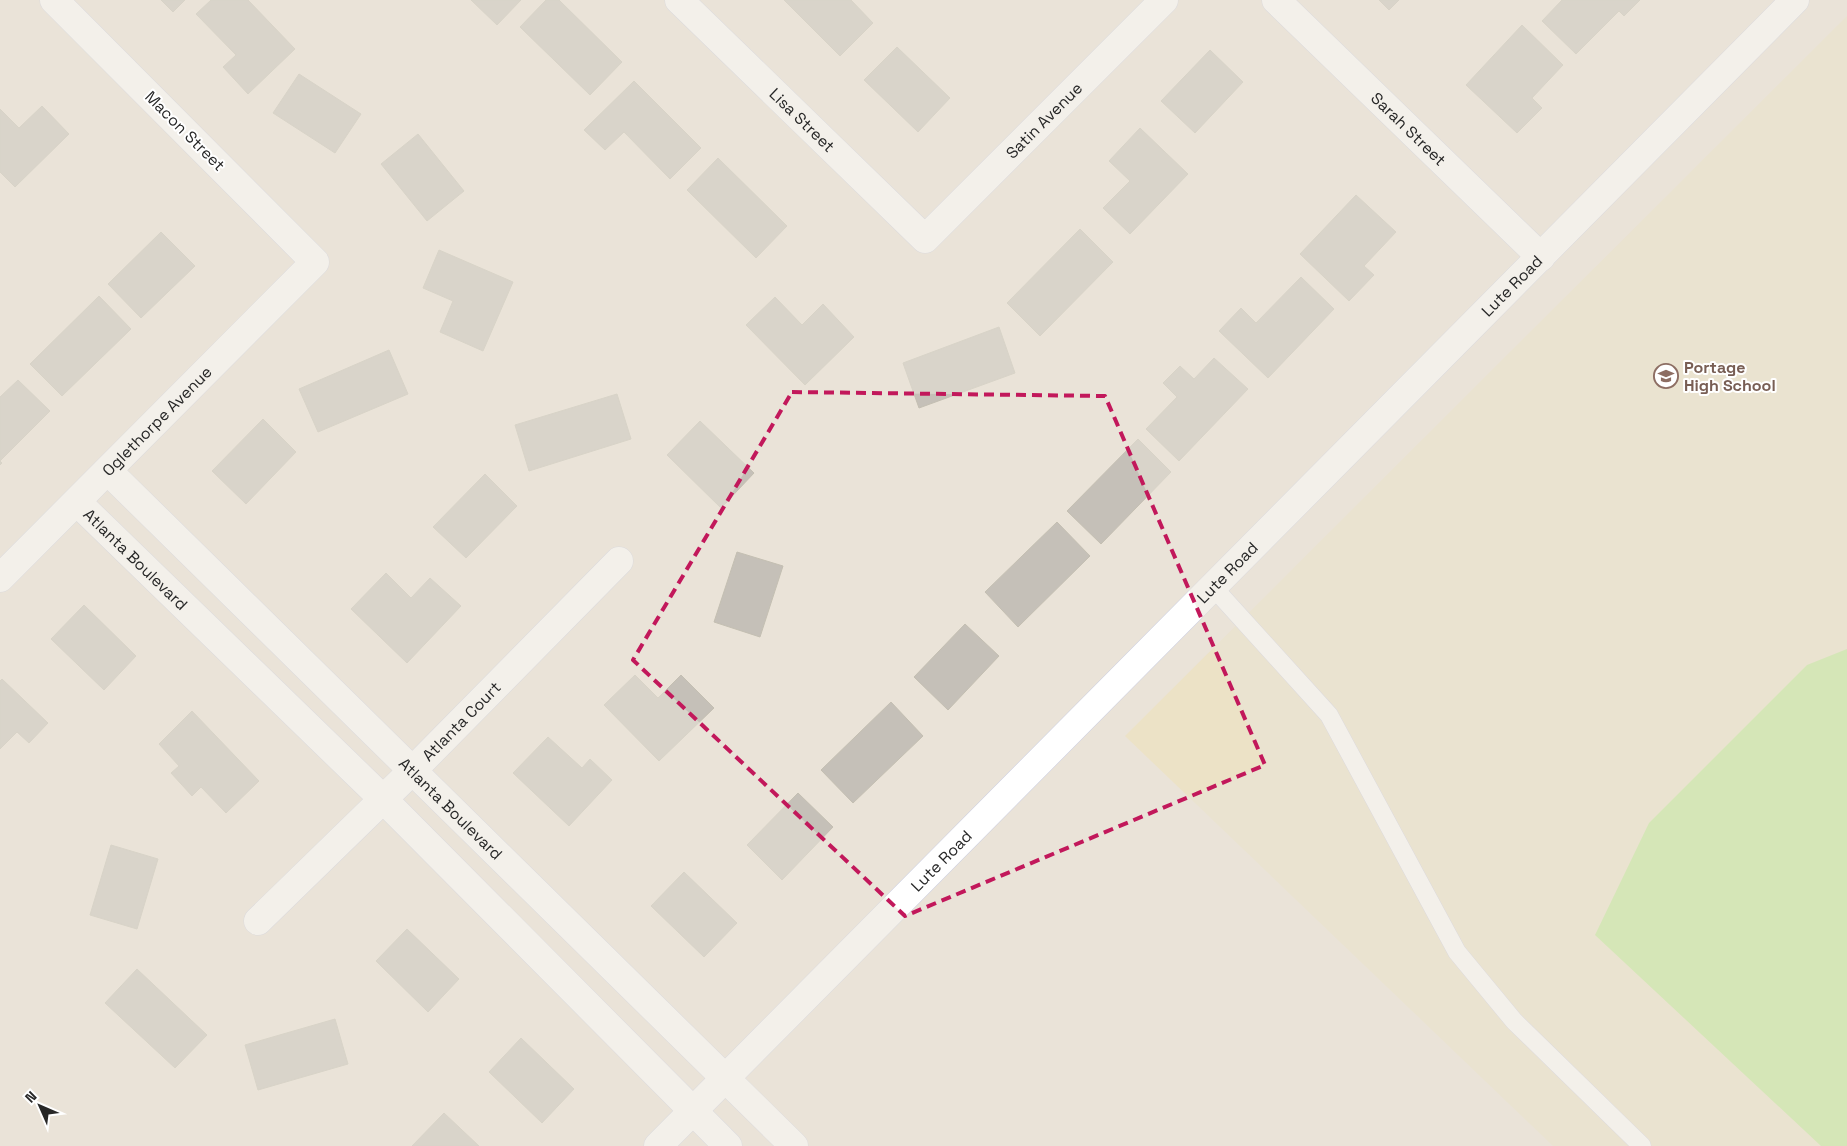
<svg xmlns="http://www.w3.org/2000/svg" width="1847" height="1146" font-family="'Space Grotesk',sans-serif">
	<rect width="100%" height="100%" fill="#eae3d8"/>
	<polygon fill="#ece2c6" points="1847,16 1847,1146 1553,1146 1125,736"/>
	<polygon fill="#bce98f" points="1847,649 1847,1146 1821,1146 1595,935 1649,823 1807,665"/>
	<g fill="#c5c0b8" stroke="#c4bfb2">
		<polygon points="161,0 185,0 173,12"/>
		<polygon points="211,0 248,0 295,49 248,94 223,67 236,55 196,14"/>
		<polygon points="471,0 521,0 497,25"/>
		<polygon points="546,0 559,0 622,62 590,95 520,27"/>
		<polygon points="784,0 851,0 873,23 840,56"/>
		<polygon points="1379,0 1399,0 1389,10"/>
		<polygon points="1562,0 1640,0 1624,16 1619,11 1576,54 1542,21"/>
		<polygon points="1522,25 1563,65 1532,98 1542,108 1517,133 1466,85"/>
		<polygon points="897,47 950,98 918,132 864,80"/>
		<polygon points="1210,50 1243,82 1195,133 1161,101"/>
		<polygon points="299,74 361,114 335,153 273,113"/>
		<polygon points="634,81 701,148 670,179 624,132 605,150 584,130"/>
		<polygon points="42,106 69,134 15,187 0,172 0,109 19,128"/>
		<polygon points="1140,128 1188,174 1130,234 1103,208 1130,181 1109,161"/>
		<polygon points="418,134 464,191 427,221 381,164"/>
		<polygon points="718,158 787,226 756,258 687,190"/>
		<polygon points="1356,195 1396,232 1364,266 1374,275 1349,301 1300,254"/>
		<polygon points="1080,229 1113,262 1040,336 1007,303"/>
		<polygon points="161,232 195,266 141,318 108,284"/>
		<polygon points="439,250 513,282 483,351 440,332 453,301 423,288"/>
		<polygon points="1301,277 1334,309 1268,378 1219,331 1241,308 1256,323"/>
		<polygon points="99,296 131,329 62,396 30,364"/>
		<polygon points="775,297 802,325 823,304 854,337 805,385 746,325"/>
		<polygon points="999,327 1015,373 919,408 903,363"/>
		<polygon points="389,350 408,394 318,432 299,389"/>
		<polygon points="1214,358 1248,389 1179,461 1146,429 1177,397 1163,383 1180,366 1194,379"/>
		<polygon points="18,380 50,411 0,461 2,463 0,465 0,397"/>
		<polygon points="617,394 631,439 529,471 515,425"/>
		<polygon points="263,419 296,452 246,504 212,471"/>
		<polygon points="700,421 754,473 721,508 667,455"/>
		<polygon points="1138,439 1171,472 1101,544 1067,511"/>
		<polygon points="485,474 517,506 466,558 433,527"/>
		<polygon points="1057,522 1090,556 1018,627 985,592"/>
		<polygon points="737,552 783,566 760,637 714,622"/>
		<polygon points="386,573 411,598 430,578 461,606 407,663 351,609"/>
		<polygon points="84,605 136,656 104,690 51,639"/>
		<polygon points="965,624 999,656 948,710 914,677"/>
		<polygon points="635,675 658,698 681,675 714,708 659,761 604,705"/>
		<polygon points="2,679 48,723 29,743 17,732 0,749 0,681"/>
		<polygon points="891,702 923,736 853,803 821,770"/>
		<polygon points="192,711 259,781 226,813 201,787 192,796 171,773 179,766 159,744"/>
		<polygon points="548,737 582,768 590,759 612,780 569,826 513,773"/>
		<polygon points="798,793 833,827 782,880 747,845"/>
		<polygon points="111,845 158,859 137,929 90,915"/>
		<polygon points="684,872 737,923 704,957 651,906"/>
		<polygon points="407,929 459,979 428,1012 376,961"/>
		<polygon points="137,969 207,1035 175,1068 105,1003"/>
		<polygon points="335,1019 348,1064 258,1090 245,1045"/>
		<polygon points="521,1038 574,1089 542,1123 489,1072"/>
		<polygon points="444,1113 479,1146 412,1146"/>
	</g>
	<g fill="none" stroke-linecap="round" stroke-linejoin="round">
		<defs>
			<polyline id="lane" points="1213,587 1329,715 1457,952 1514,1021 1642,1146"/>
			<g id="street">
				<path id="s1" d="M 679,0 L 925,239 L 1164,0"/>
				<path id="s2" d="M 1276,0 L 1541,257"/>
				<path id="s3" d="M 108,471 L 794,1146"/>
				<path id="s4" d="M 77,502 L 383,799 L 728,1146"/>
				<path id="s5" d="M 0,578 L 315,262 L 54,0"/>
				<path id="s6" d="M 258,921 L 412,771 L 619,561"/>
			</g>
			<g id="secondary">
				<path id="s7" d="M 658,1146 L 1795,0"/>
			</g>
		</defs>
		<use href="#lane" stroke="#cdcfe0" stroke-width="19"/>
		<use href="#street" stroke="#cdcfe0" stroke-width="29"/>
		<use href="#secondary" stroke="#cdcfe0" stroke-width="29"/>
		<use href="#lane" stroke="#fff" stroke-width="18"/>
		<use href="#street" stroke="#fff" stroke-width="28"/>
		<use href="#secondary" stroke="#fff" stroke-width="28"/>
	</g>
	<path d="M0 0H1847V1146H0ZM 792,392 L 1105,396 L 1265,765 L 905,916 L 633,660 Z" fill="#eae3d8" fill-opacity=".55" fill-rule="evenodd"/>
	<path fill="none" stroke="#c2185b" stroke-width="4" stroke-dasharray="10 6" stroke-linejoin="round" d="M 792,392 L 1105,396 L 1265,765 L 905,916 L 633,660 Z"/>
	<defs>
		<symbol id="school-ring" viewBox="-11 -11 22 22"><circle r="9.5" fill="#fff" stroke="#8d6e63" stroke-width="1.5"/><path d="M0-5L7-2L0 1L-7-2ZM-4 1L0 2.5L4 1V4Q0 6-4 4Z" fill="#8d6e63"/></symbol>
	</defs>
	<g fill-rule="evenodd">
		<use href="#school-ring" x="1652" y="362" width="28" height="28"/>
	</g>
	<g text-anchor="middle" dominant-baseline="central" stroke-width="4" stroke-linejoin="round" paint-order="stroke">
		<g font-size="16" fill="#272727" stroke="#fff">
			<text stroke="none"><textPath href="#s1" startOffset="172">Lisa Street</textPath></text>
			<text stroke="none"><textPath href="#s1" startOffset="511">Satin Avenue</textPath></text>
			<text stroke="none"><textPath href="#s2" startOffset="185">Sarah Street</textPath></text>
			<text transform="translate(185 131) rotate(45)">Macon Street</text>
			<text stroke="none"><textPath href="#s7" startOffset="1212">Lute Road</textPath></text>
			<text stroke="none"><textPath href="#s5" startOffset="222">Oglethorpe Avenue</textPath></text>
			<text stroke="none"><textPath href="#s4" startOffset="82">Atlanta Boulevard</textPath></text>
			<text stroke="none"><textPath href="#s7" startOffset="808">Lute Road</textPath></text>
			<text stroke="none"><textPath href="#s6" startOffset="285">Atlanta Court</textPath></text>
			<text stroke="none"><textPath href="#s3" startOffset="481">Atlanta Boulevard</textPath></text>
			<text stroke="none"><textPath href="#s7" startOffset="402">Lute Road</textPath></text>
		</g>
		<g font-size="16" font-weight="bold" fill="#785e54" stroke="#fff" text-anchor="start">
			<text x="1684" y="367">Portage<tspan x="1684" dy="18">High School</tspan></text>
		</g>
	</g>
	<g transform="translate(40 1106) rotate(315)" stroke="#ffffff" stroke-width="4" paint-order="stroke">
	<path d="M0-4L9 19L0 12L-9 19Z" fill="#272727"/>
	<text y="-8" font-size="14" font-weight="bold" text-anchor="middle" fill="#272727">N</text>
	</g>
</svg>
